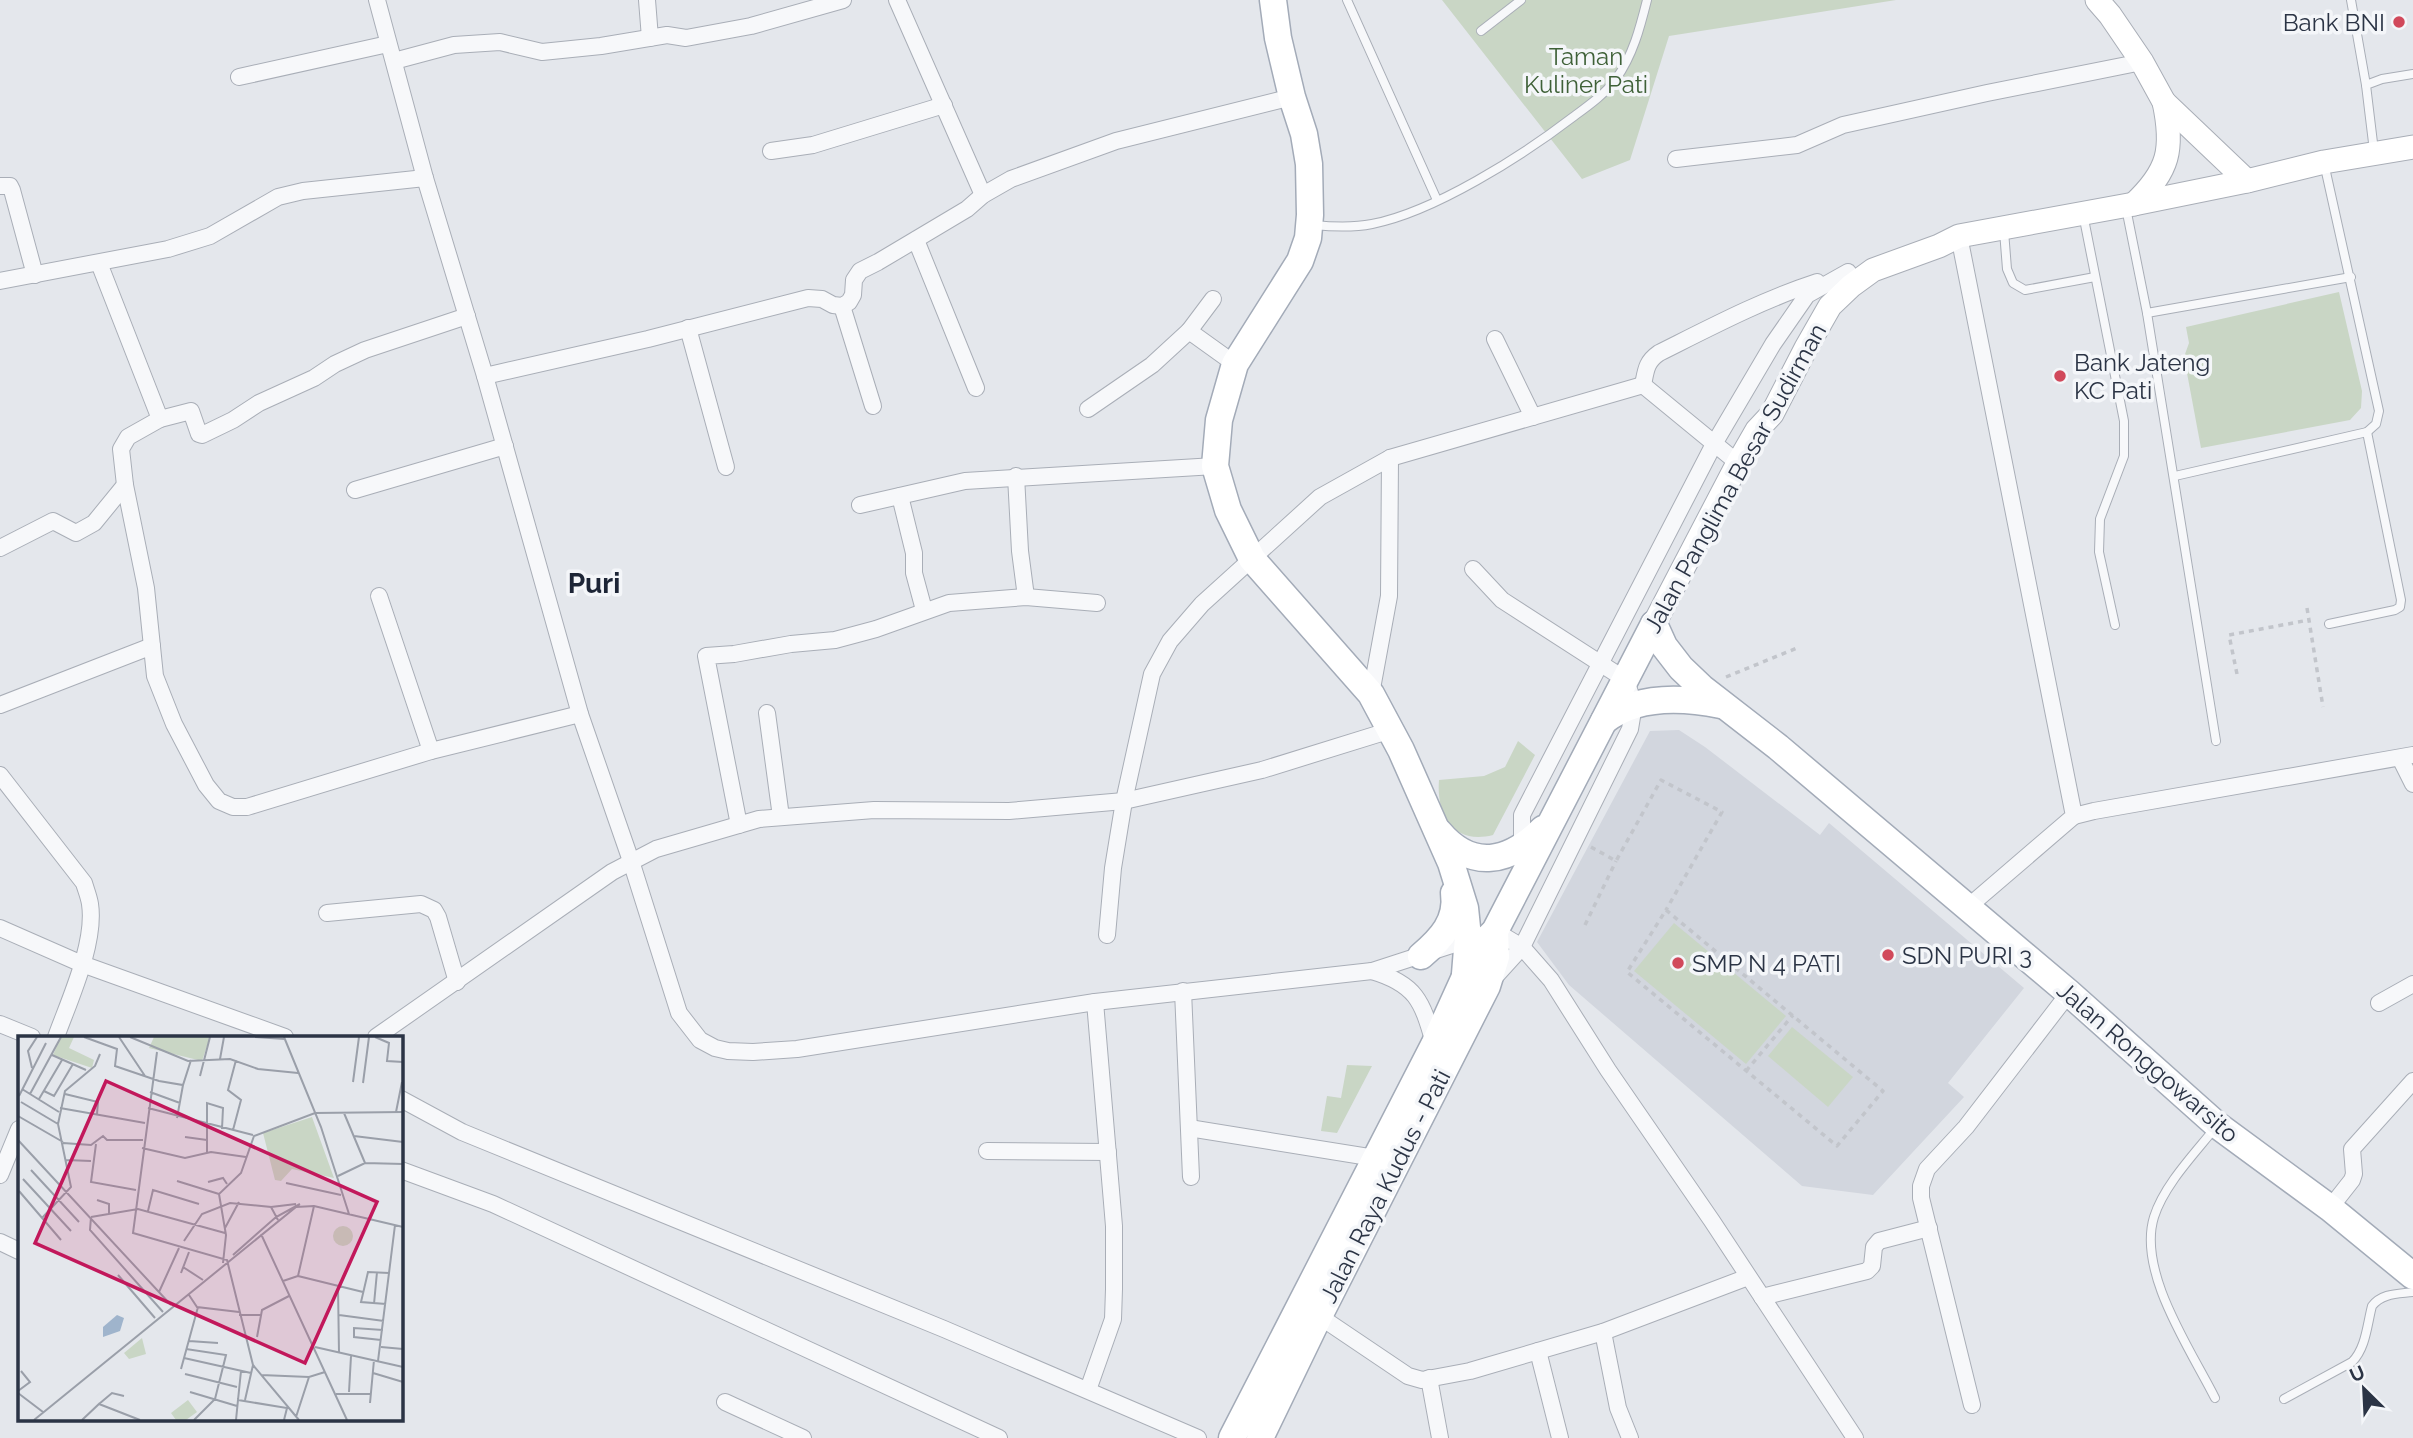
<svg xmlns="http://www.w3.org/2000/svg" width="2413" height="1438" font-family="Raleway,sans-serif">
	<rect width="100%" height="100%" fill="#e4e7ec"/>
	<polygon fill="#d2d6de" points="1679,730 1705,747 1820,835 1829,823 2024,988 1948,1083 1964,1097 1873,1195 1802,1186 1569,985 1537,942 1650,731"/>
	<g fill="#c9d6c5">
		<polygon points="1442,0 1896,0 1669,36 1630,160 1582,179"/>
		<polygon points="2339,292 2362,391 2361,408 2350,420 2201,448 2184,357 2189,343 2186,327"/>
		<path d="M 1518,741 L 1535,755 L 1493,835 C 1454,845 1436,816 1439,780 L 1484,776 L 1505,767 Z"/>
		<polygon points="1674,923 1786,1016 1746,1064 1634,971"/>
		<polygon points="1792,1027 1853,1077 1828,1107 1768,1056"/>
		<polygon points="1347,1065 1372,1066 1337,1133 1321,1131 1327,1096 1341,1098"/>
	</g>
	<g fill="none" stroke-linecap="round" stroke-linejoin="round">
		<defs>
			<g id="service">
				<polyline points="1347,0 1437,200"/>
				<polyline points="2351,0 2366,85"/>
				<polyline points="1481,31 1521,0"/>
				<polyline points="2374,151 2366,85 2382,79 2413,74"/>
				<polyline points="2126,208 2147,313 2216,741"/>
				<polyline points="2083,214 2124,421 2124,456 2100,519 2099,552 2115,625"/>
				<path d="M 1314,225 C 1334,227 1352,228 1372,224 C 1434,212 1522,156 1573,117 C 1588,106 1605,94 1616,79 C 1633,55 1640,28 1647,0"/>
				<polyline points="2004,231 2007,269 2013,283 2025,290 2095,277"/>
				<polyline points="2147,313 2351,277"/>
				<polyline points="2175,476 2367,432 2376,424 2379,411 2324,163"/>
				<polyline points="2329,624 2395,610 2400,607 2401,600 2367,432"/>
				<path d="M 2215,1128 C 2195,1153 2164,1185 2154,1217 C 2137,1272 2191,1350 2215,1398"/>
				<path d="M 2284,1399 L 2352,1362 C 2366,1348 2367,1325 2372,1306 C 2382,1293 2398,1294 2413,1292"/>
			</g>
			<g id="minor">
				<polyline points="377,0 425,178 485,376 580,714 631,861 679,1013 700,1040 715,1048 728,1051 753,1052 797,1049 1095,1002 1372,971 1495,931 1522,947 1551,980 1608,1070 1712,1221 1855,1438"/>
				<polyline points="647,0 650,38"/>
				<polyline points="897,0 983,195"/>
				<polyline points="394,61 454,45 500,42 542,52 601,46 667,35 686,38 751,26 843,0"/>
				<polyline points="239,77 388,44"/>
				<polyline points="771,151 813,145 944,105"/>
				<polyline points="1676,159 1797,145 1843,125 1987,93 2142,62"/>
				<polyline points="0,186 10,186 12,190 35,275"/>
				<polyline points="1959,236 2074,816 1968,907"/>
				<polyline points="916,240 976,388"/>
				<polyline points="99,263 160,419"/>
				<polyline points="0,281 168,249 210,236 278,197 303,191 425,178"/>
				<polyline points="842,306 873,406"/>
				<polyline points="467,316 365,350 335,364 314,378 259,403 233,420 202,435 199,434 191,411 160,419 128,437 121,449 125,485 146,588 155,676 174,724 206,785 219,801 233,807 247,807 431,751 580,714"/>
				<polyline points="688,328 726,467"/>
				<polyline points="1189,331 1213,299"/>
				<polyline points="1495,339 1533,417"/>
				<polyline points="485,376 648,339 808,298 822,299 833,305 842,306 849,302 853,295 854,280 860,271 878,262 967,209 983,195 1011,179 1116,141 1292,97"/>
				<path d="M 1643,385 C 1646,370 1646,362 1659,353 C 1711,327 1762,300 1817,282"/>
				<polyline points="1088,409 1152,365 1189,331 1235,364"/>
				<polyline points="1016,476 1020,551 1026,597"/>
				<polyline points="355,490 505,446"/>
				<polyline points="900,496 914,553 914,573 924,610"/>
				<polyline points="860,505 965,481 1215,466"/>
				<polyline points="0,548 53,521 76,533 94,523 125,485"/>
				<polyline points="1473,569 1502,600 1626,680 1634,705 1630,729 1522,947 1494,978"/>
				<polyline points="379,596 431,751"/>
				<polyline points="1371,694 1389,596 1390,458"/>
				<polyline points="0,705 152,646"/>
				<polyline points="767,713 781,817"/>
				<polyline points="2400,758 2413,784"/>
				<path d="M 0,775 L 84,883 C 86,890 89,897 90,904 C 96,943 69,1001 56,1037"/>
				<polyline points="2074,816 2094,811 2413,755"/>
				<polyline points="739,825 706,656 734,654 791,644 835,640 876,629 949,603 1026,597 1097,603"/>
				<polyline points="1522,851 1522,815 1524,811 1714,444 1773,344 1807,295 1848,272"/>
				<polyline points="327,913 421,904 434,910 438,917 457,982"/>
				<polyline points="0,928 82,964 285,1037"/>
				<polyline points="1107,935 1113,868 1124,801 1152,674 1170,641 1202,604 1320,497 1390,458 1643,385 1738,463"/>
				<path d="M 1372,971 C 1416,984 1422,1001 1434,1043"/>
				<polyline points="1183,991 1191,1177"/>
				<polyline points="2379,1003 2413,984"/>
				<polyline points="0,1024 32,1037"/>
				<polyline points="376,1037 612,872 656,849 759,819 874,810 1009,811 1124,801 1262,770 1391,730"/>
				<polyline points="401,1099 462,1132 944,1329 1198,1438"/>
				<polyline points="1189,1128 1375,1158"/>
				<polyline points="987,1151 1108,1152"/>
				<polyline points="401,1170 493,1204 999,1438"/>
				<polyline points="0,1175 19,1129"/>
				<polyline points="2330,1208 2352,1180 2354,1174 2352,1149 2413,1081"/>
				<polyline points="0,1242 19,1251"/>
				<polyline points="1762,1297 1867,1271 1872,1266 1874,1247 1879,1241 1929,1228"/>
				<polyline points="1319,1316 1408,1376 1422,1380 1470,1371 1603,1332 1748,1277"/>
				<polyline points="1603,1332 1618,1408 1630,1438"/>
				<polyline points="1538,1351 1560,1438"/>
				<polyline points="1429,1378 1440,1438"/>
				<polyline points="1088,1390 1113,1319 1114,1289 1114,1226 1095,1002"/>
				<polyline points="725,1402 803,1438"/>
				<polyline points="1972,1405 1921,1198 1921,1186 1927,1169 1966,1127 2069,993"/>
			</g>
			<g id="secondary">
				<polyline points="2097,0 2110,15 2142,62 2164,102 2247,181"/>
				<path d="M 2134,204 C 2169,171 2174,149 2164,102"/>
				<polyline points="1654,624 1738,463 1757,430 1772,414 1806,348 1830,306 1851,286 1873,270 1939,246 1959,236 2134,204 2247,181 2324,162 2413,147"/>
			</g>
			<g id="primary">
				<polyline points="1273,0 1278,38 1292,97 1304,134 1309,164 1310,215 1308,238 1300,261 1235,364 1219,420 1215,466 1228,510 1252,559 1371,694 1401,750 1451,863 1465,908 1468,937 1465,974"/>
				<polyline points="1654,624 1664,646 1681,668 1702,688 1778,747 2069,993 2217,1125 2330,1208 2413,1276"/>
				<path d="M 1604,721 C 1636,695 1682,697 1721,705"/>
				<path d="M 1439,832 C 1472,871 1509,863 1543,829"/>
				<path d="M 1421,956 C 1441,939 1458,921 1454,893"/>
				<polyline points="1232,1438 1434,1045 1478,948 1495,931 1654,624"/>
				<polyline points="1260,1438 1319,1316 1487,986 1496,957 1495,931"/>
			</g>
		</defs>
		<use href="#service" stroke="#a9aeb7" stroke-width="10"/>
		<use href="#minor" stroke="#a9aeb7" stroke-width="18"/>
		<use href="#secondary" stroke="#a9aeb7" stroke-width="25"/>
		<use href="#primary" stroke="#a3abb8" stroke-width="29"/>
		<g stroke="#c2c5cb" stroke-width="3.5" stroke-dasharray="5 5" stroke-linecap="butt">
			<polyline points="2307,608 2323,707"/>
			<polyline points="2237,674 2229,635 2309,620"/>
			<polyline points="1726,677 1797,648"/>
			<polyline points="1591,847 1616,861 1661,780 1722,812 1666,910"/>
			<polygon points="1666,910 1883,1091 1837,1146 1627,972"/>
			<polyline points="1585,925 1616,861"/>
			<polyline points="1746,1071 1793,1015"/>
		</g>
		<use href="#service" stroke="#f7f8fa" stroke-width="8"/>
		<use href="#minor" stroke="#f7f8fa" stroke-width="16"/>
		<use href="#secondary" stroke="#fff" stroke-width="23"/>
		<use href="#primary" stroke="#fff" stroke-width="26"/>
	</g>
	<g fill="#d1495b" stroke="#f4f6f9" stroke-width="2.5">
		<circle cx="2399" cy="22" r="7"/>
		<circle cx="2060" cy="376" r="7"/>
		<circle cx="1888" cy="955" r="7"/>
		<circle cx="1678" cy="963" r="7"/>
	</g>
	<g text-anchor="middle" dominant-baseline="central" stroke-width="7" stroke-linejoin="round" paint-order="stroke">
		<g font-size="24" fill="#2b3445" stroke="#f4f6f9" text-anchor="start">
			<text x="2385" y="22" text-anchor="end">Bank BNI</text>
			<text x="2074" y="362">Bank Jateng<tspan x="2074" dy="28">KC Pati</tspan></text>
			<text x="1902" y="955">SDN PURI 3</text>
			<text x="1692" y="963">SMP N 4 PATI</text>
		</g>
		<g font-size="24" fill="#3f6138" stroke="#f4f6f9">
			<text x="1586" y="56">Taman<tspan x="1586" dy="28">Kuliner Pati</tspan></text>
		</g>
		<g font-size="24" fill="#2b3445" stroke="#f4f6f9">
			<text transform="translate(1735 478) rotate(-61)">Jalan Panglima Besar Sudirman</text>
			<text transform="translate(2148 1062) rotate(41)">Jalan Ronggowarsito</text>
			<text transform="translate(1385 1186) rotate(-63)">Jalan Raya Kudus - Pati</text>
		</g>
		<g font-size="28" font-weight="bold" fill="#1d2536" stroke="#f4f6f9">
			<text x="594" y="583">Puri</text>
		</g>
	</g>
	<g transform="translate(18 1036)">
		<rect width="385" height="385" fill="#e4e7ec"/>
		<path d="M 43,1 L 56,1 L 51,12 L 76,24 L 74,32 L 35,19 ZM 136,1 L 192,1 L 184,25 L 131,12 ZM 294,81 L 316,142 L 274,133 L 263,145 L 257,144 L 245,97 ZM315 200a10 10 0 1 1 20 0a10 10 0 1 1-20 0ZM 124,302 L 128,318 L 111,323 L 106,317 ZM 170,364 L 179,376 L 168,384 L 158,384 L 153,377 Z" fill="#c9d6c5"/>
		<path d="M 99,279 L 106,282 L 102,295 L 85,301 L 85,291 Z" fill="#9fb4cc"/>
		<path fill="none" stroke="#9a9fa9" stroke-width="2" d="M 66,1 L 99,13 L 97,30 L 141,45 L 165,49 L 173,24M 101,1 L 127,40M 112,1 L 170,25 L 212,23 L 240,33 L 280,37M 237,1 L 267,3M 266,1 L 303,91 L 331,178M 357,1 L 371,7 L 369,25 L 385,26M 139,16 L 115,197 L 209,224 L 235,329 L 281,384M 34,19 L 68,34M 202,23 L 206,1M 14,32 L 10,15 L 19,1M 182,40 L 192,1M 335,46 L 341,1M 345,47 L 351,1M 4,53 L 41,76M 26,55 L 36,60 L 55,28M 132,56 L 162,67M 12,58 L 43,1M 47,58 L 80,66 L 79,78M 1,60 L 28,7M 21,63 L 44,24M 3,66 L 40,88M 42,72 L 127,87M 130,72 L 235,99M 378,76 L 384,46M 326,77 L 347,127M 0,80 L 45,106M 159,82 L 165,49M 215,94 L 223,64 L 210,54 L 218,24M 336,100 L 385,106M 167,101 L 189,104M 0,104 L 153,269M 45,107 L 73,109 L 85,100 L 89,104 L 125,104M 78,108 L 73,146 L 118,154M 124,112 L 167,122 L 193,116 L 228,121M 189,116 L 189,67 L 205,72 L 204,93M 48,124 L 73,125M 13,134 L 61,186M 320,140 L 347,127 L 385,128M 5,143 L 53,195M 159,145 L 201,158M 190,146 L 205,142 L 209,148M 268,147 L 323,159M 1,155 L 43,204M 79,164 L 91,168 L 91,178M 253,171 L 278,168M 130,175 L 135,154 L 181,168M 73,181 L 120,173 L 207,197M 73,181 L 72,194 L 145,276M 24,182 L 53,151 L 40,88 L 47,55 L 77,30 L 82,18M 207,192 L 221,166M 243,198 L 329,384M 166,205 L 184,178 L 212,167 L 253,171 L 260,184M 215,219 L 258,181 L 282,168M 205,227 L 208,199 L 201,158 L 223,137 L 236,100 L 297,77 L 385,76M 165,231 L 185,244M 163,237 L 171,216M 100,239 L 137,282M 280,240 L 345,256M 265,245 L 280,240 L 296,170M 320,250 L 321,317M 141,256 L 161,212M 171,259 L 179,271 L 221,276M 356,268 L 359,236M 368,268 L 343,266 L 350,236 L 371,237M 221,279 L 243,279M 321,279 L 366,285M 239,301 L 244,274 L 271,260M 363,304 L 336,301 L 336,292 L 365,294M 171,305 L 200,307M 297,311 L 385,331M 363,311 L 385,313M 168,313 L 208,319 L 197,363 L 176,384M 166,322 L 233,337M 360,325 L 377,189M 163,333 L 180,271M 355,337 L 385,346M 167,338 L 219,351M 243,339 L 291,341 L 307,336M 0,355 L 12,346 L 3,335M 172,356 L 219,370M 331,356 L 333,320M 0,357 L 25,376M 318,358 L 352,358M 220,364 L 223,335M 227,364 L 235,329M 352,367 L 356,324M 81,368 L 94,357 L 106,360M 278,381 L 291,341M 16,384 L 278,171 L 296,170 L 385,191M 64,384 L 81,368 L 122,384M 218,384 L 220,364 L 269,372 L 266,384"/>
		<path fill="#c2185b" fill-opacity="0.15" stroke="#c2185b" stroke-width="3.5" d="M 88,45 L 359,166 L 287,327 L 17,207 Z"/>
		<rect width="385" height="385" fill="none" stroke="#2b3445" stroke-width="3.5"/>
	</g>
	<g transform="translate(2364 1389) rotate(336)" stroke="#f4f6f9" stroke-width="5" paint-order="stroke">
	<path d="M0-5L12 26L0 18L-12 26Z" fill="#2b3445"/>
	<text y="-10" font-size="19" font-weight="bold" text-anchor="middle" fill="#2b3445">U</text>
	</g>
</svg>
